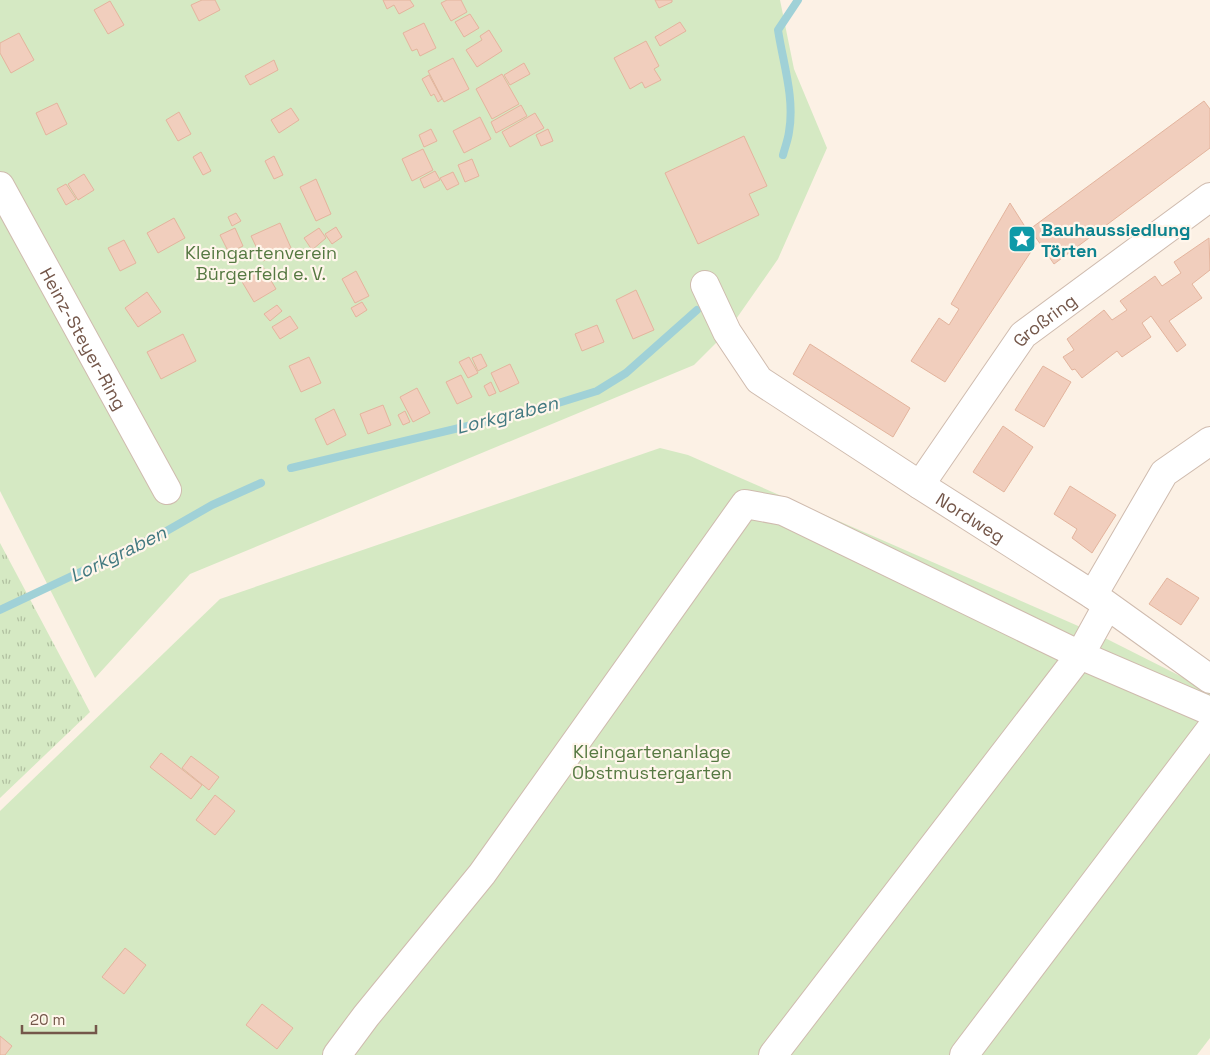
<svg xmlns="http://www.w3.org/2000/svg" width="1210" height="1055" font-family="'Space Grotesk',sans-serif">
	<defs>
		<pattern id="grass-tufts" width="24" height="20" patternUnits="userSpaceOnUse" patternTransform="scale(1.25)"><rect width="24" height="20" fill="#d5e9c3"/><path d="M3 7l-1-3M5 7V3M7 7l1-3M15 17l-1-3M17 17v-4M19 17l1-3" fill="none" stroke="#b1c0a0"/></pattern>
	</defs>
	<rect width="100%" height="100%" fill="#fcf1e5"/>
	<polygon fill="url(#grass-tufts)" points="0,543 90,712 0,798"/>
	<g fill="#d5e9c3">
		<polygon points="0,0 780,0 794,69 827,148 778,259 727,332 694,365 190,574 95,678 0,491"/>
		<polygon points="660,448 688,455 1101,636 1210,691 1210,1038 1197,1055 0,1055 0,811 220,599"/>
	</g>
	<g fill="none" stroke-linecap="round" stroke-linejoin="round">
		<g stroke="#a0d1d7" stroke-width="8">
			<path d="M 783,155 C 785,147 788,140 789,132 C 795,98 783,63 778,30 L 798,0"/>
			<polyline points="291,468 539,409 597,391 626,373 697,310"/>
			<polyline points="0,610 163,533 212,505 261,483"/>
		</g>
	</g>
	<g fill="#f1cebd" stroke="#e3b49d">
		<polygon points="202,0 215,0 220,10 199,21 191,5"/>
		<polygon points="383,0 410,0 414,6 399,14 394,5 387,9"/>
		<polygon points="447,0 461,0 467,12 451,21 441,3"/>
		<polygon points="655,0 672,0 672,2 659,8"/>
		<polygon points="110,1 124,25 108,34 94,10"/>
		<polygon points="470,14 479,28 464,37 455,22"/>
		<polygon points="680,22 686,31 660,46 655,37"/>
		<polygon points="424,23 436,48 420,56 417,49 412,51 403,33"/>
		<polygon points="489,30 502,51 477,67 466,50 482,40 480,36"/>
		<polygon points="19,33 34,60 11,73 0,53 0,43"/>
		<polygon points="646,41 659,66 654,69 661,80 645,88 642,82 630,89 614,58"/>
		<polygon points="453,58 469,89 444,102 428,71"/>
		<polygon points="274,60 278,70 250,85 245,76"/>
		<polygon points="524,63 530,74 510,85 504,75"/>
		<polygon points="502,74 519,104 492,119 476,89"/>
		<polygon points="429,75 442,99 438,102 434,94 431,96 422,79"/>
		<polygon points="1204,101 1210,109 1210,148 1054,264 1030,229"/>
		<polygon points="57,103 67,124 46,135 36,113"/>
		<polygon points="521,105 527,116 496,133 491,122"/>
		<polygon points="291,108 299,120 279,133 271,120"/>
		<polygon points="179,112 191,134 178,141 166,120"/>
		<polygon points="535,113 544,128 510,147 502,132"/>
		<polygon points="480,117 491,139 464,153 453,131"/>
		<polygon points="431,129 437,141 424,147 419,135"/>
		<polygon points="548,129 553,141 541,146 536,135"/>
		<polygon points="744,136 767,186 749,194 759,215 698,244 665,173"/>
		<polygon points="423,149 433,170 412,181 402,159"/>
		<polygon points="201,152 211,171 203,175 193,157"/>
		<polygon points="274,156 283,175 274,179 265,161"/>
		<polygon points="472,159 479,176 465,182 458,165"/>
		<polygon points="435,171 440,180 424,188 420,179"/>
		<polygon points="453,172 459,184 447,190 440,178"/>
		<polygon points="84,174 94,190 78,200 68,184"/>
		<polygon points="316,179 331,214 316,221 300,187"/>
		<polygon points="66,184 76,199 66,205 57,189"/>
		<polygon points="1010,203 1036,244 945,382 911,361 939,318 949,325 959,309 951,304"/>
		<polygon points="236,213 241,221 232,226 228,217"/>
		<polygon points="174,218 185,238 158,253 147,233"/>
		<polygon points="280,223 291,248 263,261 251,236"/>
		<polygon points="336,227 342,237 332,244 325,234"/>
		<polygon points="235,228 243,246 229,253 220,235"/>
		<polygon points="319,228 326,238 312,250 304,238"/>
		<polygon points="1209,238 1210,270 1192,284 1202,298 1169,321 1186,345 1177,352 1151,316 1142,323 1151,337 1122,357 1117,351 1082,378 1075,369 1072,370 1063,357 1074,350 1067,339 1104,310 1112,320 1127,310 1120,301 1155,276 1162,286 1181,273 1174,262"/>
		<polygon points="124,240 136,263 120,271 108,248"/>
		<polygon points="263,267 276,289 254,302 241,280"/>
		<polygon points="356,271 369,296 355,303 342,279"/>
		<polygon points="636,290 654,330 633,339 616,300"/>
		<polygon points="147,292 161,312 138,327 125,308"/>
		<polygon points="362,302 367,310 356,317 351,308"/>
		<polygon points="277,305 282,311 270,321 264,314"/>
		<polygon points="290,316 298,328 280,339 272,327"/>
		<polygon points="597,325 604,342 582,351 575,334"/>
		<polygon points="183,334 196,361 161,379 147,352"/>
		<polygon points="810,344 910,408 893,437 793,374"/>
		<polygon points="481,354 487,366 478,371 472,358"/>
		<polygon points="309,357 321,383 301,392 289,366"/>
		<polygon points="469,357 478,373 468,378 459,362"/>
		<polygon points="510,364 519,383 500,392 491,373"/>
		<polygon points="1043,366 1071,382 1044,427 1015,410"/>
		<polygon points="461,375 472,397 457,404 446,382"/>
		<polygon points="491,382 496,393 489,396 484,386"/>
		<polygon points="417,388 430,413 413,422 400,397"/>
		<polygon points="383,405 391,425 368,434 360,414"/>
		<polygon points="334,409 346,435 327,445 315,419"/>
		<polygon points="405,411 410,422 403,425 398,415"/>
		<polygon points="1003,426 1033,447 1004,492 973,472"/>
		<polygon points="1070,486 1116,515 1092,553 1072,538 1077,529 1054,514"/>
		<polygon points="1167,578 1199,598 1181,625 1149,604"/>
		<polygon points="161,753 202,785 191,799 150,767"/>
		<polygon points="191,756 219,777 209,790 182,768"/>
		<polygon points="215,795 235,811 215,835 196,820"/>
		<polygon points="125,948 146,965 124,994 102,977"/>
		<polygon points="262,1004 293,1028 277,1049 246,1025"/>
		<polygon points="0,1036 12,1046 5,1055 0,1055"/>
	</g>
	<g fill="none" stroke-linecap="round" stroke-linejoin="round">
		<defs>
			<g id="minor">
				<path id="s1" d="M 0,186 L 167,490"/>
				<path id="s2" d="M 705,285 L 727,332 L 759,380 L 920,485 L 1093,595 L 1210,679"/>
				<path id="s3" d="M 920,485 L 1023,335 L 1210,197"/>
				<polyline points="1093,595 1164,473 1210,441"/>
				<polyline points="1107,606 1080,655 1210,711"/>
				<polyline points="337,1055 366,1016 482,874 745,504 783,511 1080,655 773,1055"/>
				<polyline points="964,1055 1210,730"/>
			</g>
		</defs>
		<use href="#minor" stroke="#cfbbae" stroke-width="30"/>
		<use href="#minor" stroke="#fff" stroke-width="28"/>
	</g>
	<defs>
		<symbol id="sight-square" viewBox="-11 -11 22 22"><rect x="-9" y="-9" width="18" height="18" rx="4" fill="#0f9aa8" stroke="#fff6eb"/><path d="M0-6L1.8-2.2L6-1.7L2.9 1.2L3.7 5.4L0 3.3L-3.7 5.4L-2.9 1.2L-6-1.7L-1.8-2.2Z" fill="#fff"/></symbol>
	</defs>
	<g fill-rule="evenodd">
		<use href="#sight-square" x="1006" y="223" width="32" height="32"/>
	</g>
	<g text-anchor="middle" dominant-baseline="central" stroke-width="4.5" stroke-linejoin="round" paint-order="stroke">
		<g font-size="18" font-weight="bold" fill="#0d838f" stroke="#fff6eb" text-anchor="start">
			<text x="1041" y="229">Bauhaussiedlung<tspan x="1041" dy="21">Törten</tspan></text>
		</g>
		<g font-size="18" fill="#567942" stroke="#fff6eb">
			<text x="261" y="252">Kleingartenverein<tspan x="261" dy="21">Bürgerfeld e. V.</tspan></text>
			<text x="652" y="751">Kleingartenanlage<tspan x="652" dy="21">Obstmustergarten</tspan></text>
		</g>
		<g font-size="18" fill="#74574a" stroke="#fff6eb">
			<text stroke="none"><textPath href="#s3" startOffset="208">Großring</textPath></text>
			<text stroke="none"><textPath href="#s1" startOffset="174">Heinz-Steyer-Ring</textPath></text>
			<text stroke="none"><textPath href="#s2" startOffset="362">Nordweg</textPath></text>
		</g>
		<g font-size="19" font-style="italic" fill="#427980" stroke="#fff6eb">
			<text transform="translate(507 415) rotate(-14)">Lorkgraben</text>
			<text transform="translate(118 554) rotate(-26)">Lorkgraben</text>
		</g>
	</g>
	<path d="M22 1025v8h74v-8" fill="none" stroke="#74574a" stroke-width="2.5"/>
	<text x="30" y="1025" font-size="15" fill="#74574a" stroke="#fff6eb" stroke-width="4" paint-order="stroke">20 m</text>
</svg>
